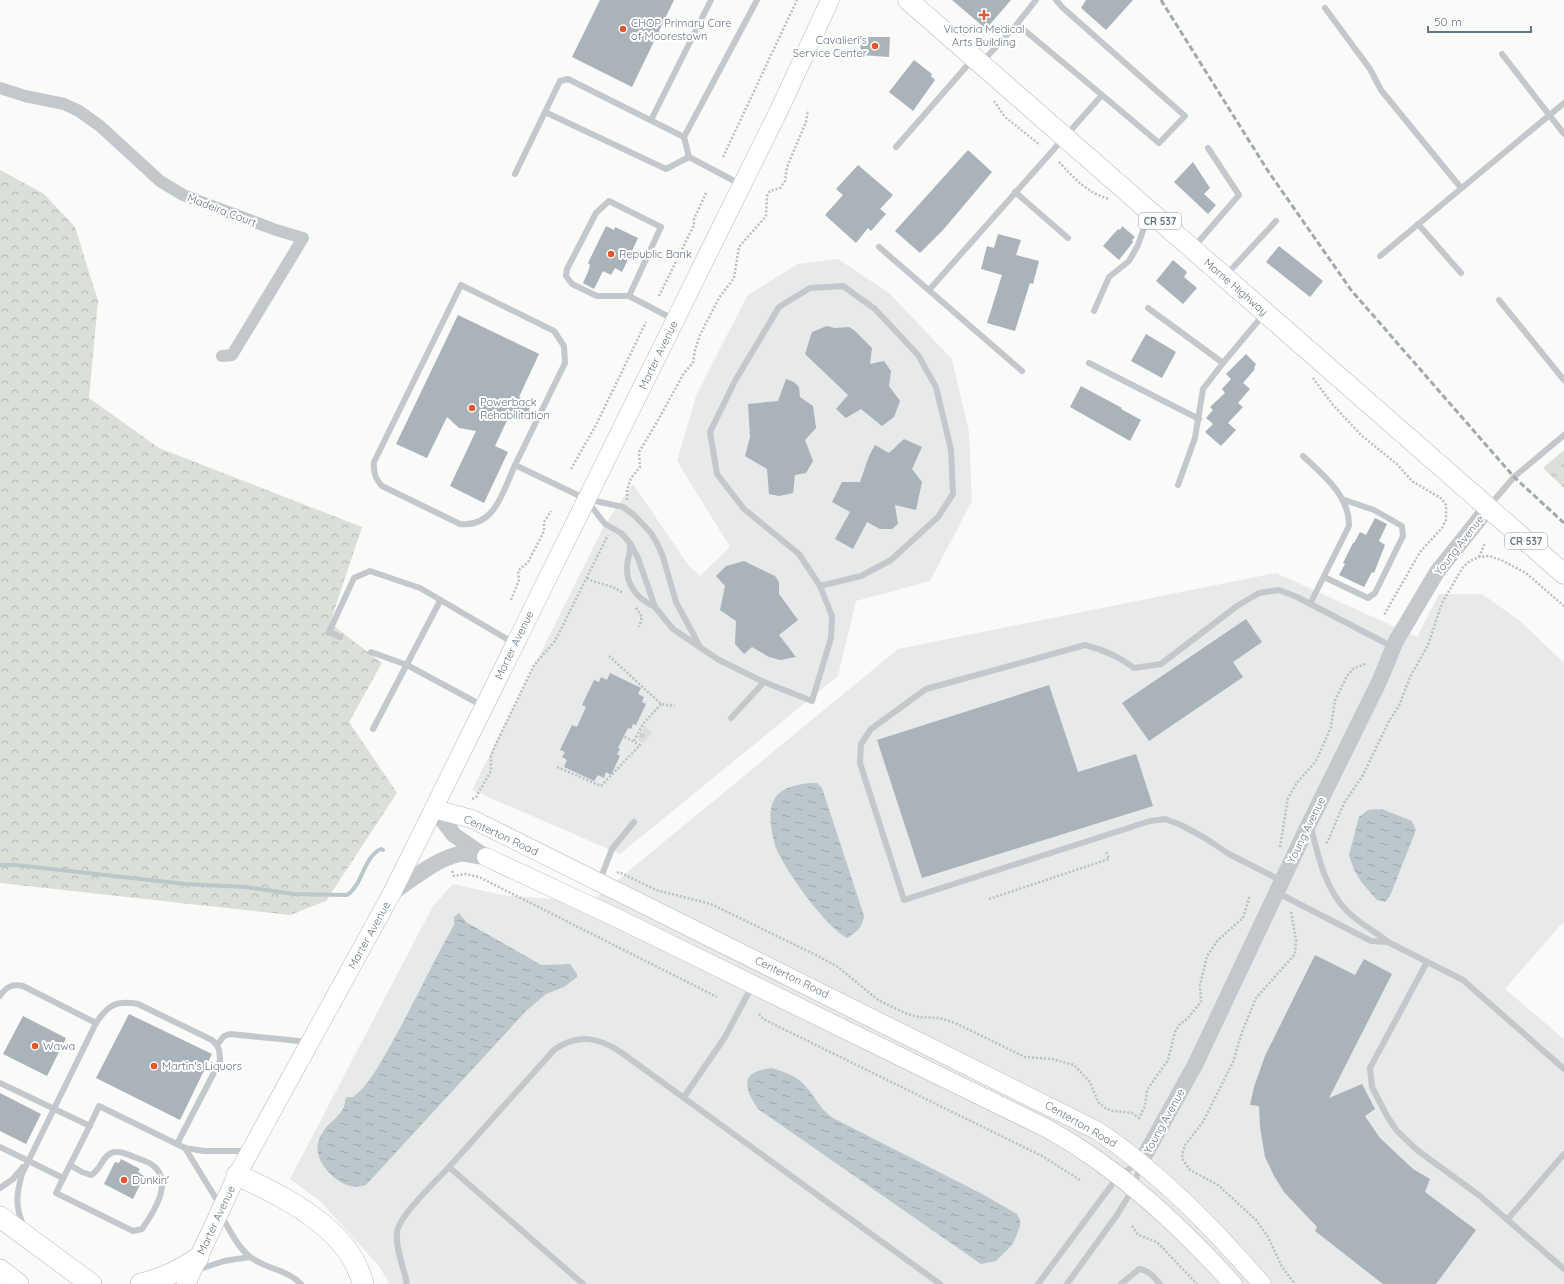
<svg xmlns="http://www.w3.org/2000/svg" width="1564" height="1284" font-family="Quicksand,sans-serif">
	<defs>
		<pattern id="grass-tufts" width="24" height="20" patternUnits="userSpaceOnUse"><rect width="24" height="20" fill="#dadfd7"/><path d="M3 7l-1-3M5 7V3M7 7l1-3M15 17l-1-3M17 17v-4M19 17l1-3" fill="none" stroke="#b4b9b4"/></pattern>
		<pattern id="forest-crowns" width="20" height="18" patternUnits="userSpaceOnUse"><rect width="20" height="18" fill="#dadfd7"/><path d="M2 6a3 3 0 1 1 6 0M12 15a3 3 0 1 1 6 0" fill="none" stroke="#b4b9b4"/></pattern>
		<pattern id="water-ripples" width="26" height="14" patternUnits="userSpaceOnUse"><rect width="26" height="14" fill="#bbc7cb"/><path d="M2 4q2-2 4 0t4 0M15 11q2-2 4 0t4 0" fill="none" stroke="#9ca6aa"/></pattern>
	</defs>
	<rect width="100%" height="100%" fill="#fafaf8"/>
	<g fill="#e8e9e9">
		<polygon points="838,259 889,293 952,359 969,432 972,501 930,581 856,601 838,676 620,854 472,790 605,524 633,484 689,566 700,576 730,547 677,461 696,396 747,296 798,264"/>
		<polygon points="1276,573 1417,637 1439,594 1482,594 1520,621 1564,663 1564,921 1505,989 1564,1039 1564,1284 390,1284 378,1265 320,1201 290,1179 433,906 453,884 502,895 591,902 898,649"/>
	</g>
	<g fill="url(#grass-tufts)">
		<polygon points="1564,450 1564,488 1543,468"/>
		<polygon points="644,725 652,733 644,743 639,741 638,738"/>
	</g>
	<polygon fill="url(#forest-crowns)" points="0,170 44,194 75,227 98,301 89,398 159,448 362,527 330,623 382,663 349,722 397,793 326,901 290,915 0,883"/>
	<g fill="url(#water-ripples)">
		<path d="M 809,783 L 817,783 L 822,788 L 864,916 C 862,928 857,932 847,938 C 825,926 786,872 776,848 C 772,835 767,812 774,800 C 781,787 796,785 809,783 Z"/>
		<polygon points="1382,809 1412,821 1416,830 1390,896 1385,902 1377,900 1362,883 1354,870 1349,855 1359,817 1368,810"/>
		<path d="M 459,913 L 466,922 L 541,965 L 570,964 L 577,974 L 577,977 L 564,987 L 546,994 L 526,1011 L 366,1185 C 355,1188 348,1187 339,1181 C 321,1168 309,1149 325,1129 C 333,1119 346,1112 345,1099 L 347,1097 L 353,1097 C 369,1085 379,1065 389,1048 C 412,1008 431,965 454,925 L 454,917 Z"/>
		<path d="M 772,1068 C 781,1071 791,1074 799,1080 C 812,1090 818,1108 833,1118 L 984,1195 L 1017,1214 L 1020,1220 L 1020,1226 L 1013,1244 L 996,1261 L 981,1264 L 758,1109 C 743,1086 740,1072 772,1068 Z"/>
	</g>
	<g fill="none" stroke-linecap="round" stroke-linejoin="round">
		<path stroke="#bbc7cb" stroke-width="4" d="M 0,865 L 16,865 L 185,884 L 245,887 L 294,894 L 347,895 C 363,885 363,857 381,849 L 383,850"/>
	</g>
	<g fill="#aab3b9">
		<polygon points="600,0 674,0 632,87 572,57"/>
		<polygon points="952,0 1011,0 986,29"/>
		<polygon points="1086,0 1133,0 1106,30 1081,8"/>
		<polygon points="861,37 890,37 889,57 860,55"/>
		<polygon points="914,60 932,74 931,76 935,80 913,111 889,92"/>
		<polygon points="968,150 992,172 943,230 920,253 895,231"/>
		<polygon points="1193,162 1210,188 1204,194 1216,205 1208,214 1174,182"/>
		<polygon points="858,165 893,195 880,209 886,214 871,231 868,228 856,243 825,215 843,195 836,189"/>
		<polygon points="606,226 614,230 615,227 638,238 622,272 615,268 611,275 603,271 594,289 583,283 588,272 590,265 588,263"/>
		<polygon points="1122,226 1135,237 1132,240 1133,242 1119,260 1103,246 1118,229 1120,230"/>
		<polygon points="998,234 1021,240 1016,255 1039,261 1033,284 1030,283 1015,331 987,323 1002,275 981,269 987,246 994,248"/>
		<polygon points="1279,246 1323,281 1310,297 1266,262"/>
		<polygon points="1173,260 1187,272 1184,277 1197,288 1183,304 1156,281"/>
		<polygon points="458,315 539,354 519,397 532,403 525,419 511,412 495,446 508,452 484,503 450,486 476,431 459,428 447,417 427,458 396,444"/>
		<polygon points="827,326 835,328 849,327 855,331 872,348 870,364 884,361 891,371 889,386 900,401 894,417 882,426 861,409 846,418 836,409 848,395 805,354 812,332"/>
		<polygon points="1146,334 1176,352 1162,378 1131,361"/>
		<polygon points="1246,354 1256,364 1254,368 1255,369 1243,383 1250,389 1238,403 1243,407 1228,423 1236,430 1221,446 1205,432 1213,424 1206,418 1213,410 1210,407 1225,393 1222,389 1231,379 1226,374"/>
		<polygon points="786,379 794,382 799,387 800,397 813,406 816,428 805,440 813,461 806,473 795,475 793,493 779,496 769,494 767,469 745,456 750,437 748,404 778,401"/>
		<polygon points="1081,386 1122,408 1121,409 1141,420 1130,441 1070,407"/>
		<polygon points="904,439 922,447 912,469 922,482 916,510 895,505 898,524 892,529 880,529 867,522 853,549 835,539 850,512 832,502 842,482 860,482 869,456 875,445 889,453"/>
		<polygon points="1375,518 1387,524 1379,541 1385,545 1374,573 1372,572 1364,587 1339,575 1345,564 1343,563 1353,543 1354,543 1360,532 1366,535"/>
		<polygon points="744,561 775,576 779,582 779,594 798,620 779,635 796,657 780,660 769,657 752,647 744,654 735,644 736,621 720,610 725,586 716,576 726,566"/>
		<polygon points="1246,619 1262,642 1233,662 1243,677 1149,741 1122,703"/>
		<polygon points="610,673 641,688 638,694 644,697 642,702 646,704 636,725 633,724 631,729 628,728 618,748 620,749 617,754 620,756 611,775 606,772 604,778 598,775 594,781 564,767 567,760 562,757 565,752 560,750 572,725 577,727 586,707 582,705 594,680 599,682 601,677 607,680"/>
		<polygon points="1049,685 1078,772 1136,754 1153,806 922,878 877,740"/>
		<polygon points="1315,955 1355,975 1364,959 1392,974 1329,1098 1362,1084 1375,1109 1365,1116 1380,1138 1413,1169 1430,1179 1425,1192 1476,1230 1436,1284 1383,1284 1315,1231 1317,1227 1284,1192 1274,1176 1265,1157 1260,1127 1259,1106 1250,1105 1254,1087 1265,1056"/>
		<polygon points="129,1014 212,1054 180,1120 96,1078"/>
		<polygon points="23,1016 66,1038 47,1076 3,1054"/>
		<polygon points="0,1093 41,1114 26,1144 0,1131"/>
		<polygon points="121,1159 140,1169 138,1172 144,1176 133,1199 104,1184 115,1162 119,1163"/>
	</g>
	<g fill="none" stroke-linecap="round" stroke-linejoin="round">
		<defs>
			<g id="secondary">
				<path d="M 434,809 L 472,819 L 1098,1131 C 1160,1173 1213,1228 1262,1284"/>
				<path d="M 486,857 L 617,918 L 1048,1129 C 1120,1169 1178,1224 1233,1284"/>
				<polyline points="186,1284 237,1175 392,893 782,104 830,0"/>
			</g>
			<polyline id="primary" points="908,0 1564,574"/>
			<g id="trunk">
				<path d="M 237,1175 C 284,1196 350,1229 363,1284"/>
				<polyline points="0,1217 91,1284"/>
				<polyline points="0,1270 18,1284"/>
				<path d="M 141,1284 C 162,1279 181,1270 198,1258"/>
			</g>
		</defs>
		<use href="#secondary" stroke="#b3babf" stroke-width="19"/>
		<use href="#primary" stroke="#b5babe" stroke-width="21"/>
		<use href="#trunk" stroke="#b4b9bd" stroke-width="22"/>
		<g stroke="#bbbfc2" stroke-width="2.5" stroke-dasharray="2 2" stroke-linecap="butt">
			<polyline points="994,101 1005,117 1040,145"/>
			<polyline points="723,157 797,0"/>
			<path d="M 1059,162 C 1074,178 1088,194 1110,199"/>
			<polyline points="659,296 694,225 694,219 706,193"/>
			<polyline points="1313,378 1333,405 1361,435 1398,465 1412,481 1442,499 1446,505 1446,520 1442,528 1420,552 1384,615"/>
			<polyline points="571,469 596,425 646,322"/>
			<polyline points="627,500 627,490 631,478 640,467 639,452 657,422 684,373 693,363 695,350 700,335 719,298 734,278 739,247 766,216 767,196 770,191 780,188 785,181 787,167 806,122 808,110"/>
			<polyline points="1479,557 1485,543"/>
			<path d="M 587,578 C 599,586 613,583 623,594"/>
			<polyline points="511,600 519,580 518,571 528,562 539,541 544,531 544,522 551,511"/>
			<polyline points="636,608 642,617 639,627"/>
			<polyline points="609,656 661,704 675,706"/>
			<polyline points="634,741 643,724 661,704"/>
			<polyline points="557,767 601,786 640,745 623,736"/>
			<polyline points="472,799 476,797 491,771 491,756 495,746 534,665 555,641 608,535"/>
			<polyline points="1326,843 1328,841 1344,803 1362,777 1389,721 1399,706 1410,677 1428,645 1442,603 1463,567 1470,561 1479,557 1490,556 1503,561 1526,573 1564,606"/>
			<polyline points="1280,847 1288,798 1296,784 1316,761 1331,727 1335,700 1347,676 1353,669 1367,663"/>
			<polyline points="452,871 454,876 465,874 479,877 717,997"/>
			<polyline points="617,873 619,872 656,890 711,904 816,955 838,967 878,1000 907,1014 919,1017 940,1018 955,1023 1025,1057 1052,1059 1074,1065 1090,1082 1098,1102 1105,1108 1113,1111 1132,1113 1139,1118 1145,1106 1147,1090 1168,1060 1175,1032 1179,1025 1187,1019 1201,1002 1200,985 1207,956 1218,940 1243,918 1250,895"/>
			<polyline points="989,899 1109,859 1106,851"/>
			<polyline points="1291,912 1296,940 1295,954 1256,998 1242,1032 1233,1062 1203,1122 1185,1145 1182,1154 1183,1160 1190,1170 1218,1185 1256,1220 1268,1237 1282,1267 1295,1284"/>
			<polyline points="759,1014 763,1019 1042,1156 1080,1180"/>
			<polyline points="1132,1226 1138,1235 1157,1242 1197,1284"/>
		</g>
		<g stroke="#c3c8cc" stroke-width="6">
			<polyline points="1056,0 1063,8 1185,116 1159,143 1102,95"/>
			<polyline points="1325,8 1370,69 1381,90 1461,188"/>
			<polyline points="1017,24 1036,0"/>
			<polyline points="1502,54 1564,134"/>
			<polyline points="545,112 666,169 689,157"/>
			<polyline points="651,120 711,0"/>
			<polyline points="684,137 757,0"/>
			<polyline points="896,147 973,59"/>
			<polyline points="515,174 560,81 568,79 684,137 689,157 740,184"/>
			<polyline points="1015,192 1068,238"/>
			<polyline points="1418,224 1461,273"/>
			<polyline points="879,247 1022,371"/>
			<polyline points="1194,247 1239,195 1208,148"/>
			<polyline points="1380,256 1564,103"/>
			<polyline points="1227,274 1276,221"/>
			<polyline points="929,290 1102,95 1017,24 983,61"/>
			<polyline points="629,296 597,296 572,284 566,276 567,269 596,213 609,201 661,227 629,296 673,319"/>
			<polyline points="1499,300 1564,380"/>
			<polyline points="1148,308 1223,363"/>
			<polyline points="1094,311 1109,277 1129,261 1138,245 1144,228 1154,217"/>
			<polyline points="1089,363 1199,419"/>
			<path d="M 1303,456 C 1323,475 1350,496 1349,526 L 1310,604"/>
			<path d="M 515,465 L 565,363 L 564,346 L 554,331 L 461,285 L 374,462 C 373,472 375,479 382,486 L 460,524 C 495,528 503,491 515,465 L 586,499 L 623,507 L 634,515 L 651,533 L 657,543 L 663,557 L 676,602 L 699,645"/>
			<polyline points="1178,485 1195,438 1203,389 1223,363 1264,314"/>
			<polyline points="588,502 605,524 621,533 630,543 638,558 655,607 673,629 719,660 764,682 731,718"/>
			<polyline points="1490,505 1514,477 1564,435"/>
			<path d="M 630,545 C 631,553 627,559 627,567 C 626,586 639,600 655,607"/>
			<polyline points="1324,577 1368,598 1375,593 1403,536 1402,526 1374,510 1342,499"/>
			<polyline points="340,637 329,632 354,578 370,571 420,588 514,643"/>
			<polyline points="371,652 407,665 483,706"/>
			<polyline points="764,682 812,701 831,638 832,616 820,586 799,554 744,509 717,474 710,432 735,381 779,307 810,288 843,286 875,309 918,355 936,387 951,450 953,494 938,517 891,560 861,576 820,586"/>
			<polyline points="373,729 440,601"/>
			<path d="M 1311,827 C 1318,856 1325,889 1347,911 C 1359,923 1374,931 1387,941"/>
			<polyline points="600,880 612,849 634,822"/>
			<path d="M 1282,881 L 1229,854 L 1205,838 L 1181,825 L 1165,819 L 1150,821 L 904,900 L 860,763 L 861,744 L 871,729 L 926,689 L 1085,645 C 1104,650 1119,656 1134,668 L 1161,664 L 1237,606 L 1259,593 L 1279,590 L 1297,597 L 1393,647"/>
			<polyline points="1278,893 1371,941 1388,942 1463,980 1564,1069"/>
			<polyline points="1427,962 1370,1068 1372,1087 1387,1116 1397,1131 1417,1150 1480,1196 1564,1269"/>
			<path d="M 0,996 C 6,986 13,984 23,986 L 96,1023 L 22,1174 C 16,1195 15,1207 24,1227"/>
			<path d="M 96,1023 C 108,1005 116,1000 138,1004 L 212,1040 C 219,1046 220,1051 220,1061 L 177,1144"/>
			<polyline points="217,1045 224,1036 230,1034 309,1042"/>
			<polyline points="0,1083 90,1126"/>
			<polyline points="684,1097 725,1037 752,986"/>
			<polyline points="0,1147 63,1178"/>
			<polyline points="185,1148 220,1205"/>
			<path d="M 70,1165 L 82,1172 L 91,1175 C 101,1170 101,1158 111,1153 C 118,1150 128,1154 134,1157 C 140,1159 146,1161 151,1164 C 175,1180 154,1212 142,1229 L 133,1231 L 56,1193 C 70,1164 86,1135 99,1106 L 185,1148 L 204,1151 L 248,1151"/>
			<polyline points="0,1188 13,1179 23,1167"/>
			<path d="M 221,1215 C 229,1229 237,1246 249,1256 C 264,1269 287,1269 301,1284"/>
			<polyline points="1507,1220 1564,1154"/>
			<polyline points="197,1270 224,1261 250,1257"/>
			<path d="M 407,1284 C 404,1268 395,1248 397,1232 C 399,1216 437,1180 449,1167"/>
			<path d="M 583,1284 L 449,1167 L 554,1050 C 578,1033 599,1037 622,1053 L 940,1284"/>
			<polyline points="1038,1284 1119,1175 1138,1164"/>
			<polyline points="1067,1284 1117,1215 1134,1187 1140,1165"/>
			<path d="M 1121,1284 L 1139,1269 C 1149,1270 1154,1277 1160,1284"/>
		</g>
		<polyline stroke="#c3c8cc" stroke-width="12" points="0,88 25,96 64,104 79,111 100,126 160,181 183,195 276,230 303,238 232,355 222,356"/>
		<g stroke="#c3c8cc" stroke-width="16">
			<polyline points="434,809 454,835 486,857"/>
			<path d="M 392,893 C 413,879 434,860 459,854 C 465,853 478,857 486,857"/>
			<polyline points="1141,1162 1195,1065 1306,830 1379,682 1396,641 1437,572 1488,508"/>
		</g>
		<use href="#secondary" stroke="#fff" stroke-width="18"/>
		<use href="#primary" stroke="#fff" stroke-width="20"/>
		<use href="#trunk" stroke="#fff" stroke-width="21"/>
		<polyline stroke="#a2aab0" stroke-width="3" stroke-dasharray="6 3" stroke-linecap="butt" points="1161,0 1268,171 1351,290 1514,477 1564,523"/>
	</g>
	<g fill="#e4572e" stroke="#fff" stroke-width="1.5">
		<path d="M982 9h4v4h4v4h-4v4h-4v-4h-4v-4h4z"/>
		<circle cx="623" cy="29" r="4"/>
		<circle cx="875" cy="46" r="4"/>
		<circle cx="611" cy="254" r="4"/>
		<circle cx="472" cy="408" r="4"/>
		<circle cx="35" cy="1046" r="4"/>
		<circle cx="154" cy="1066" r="4"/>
		<circle cx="124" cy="1180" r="4"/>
	</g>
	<g text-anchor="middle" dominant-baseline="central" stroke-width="4" stroke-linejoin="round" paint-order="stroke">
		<g fill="#fff" stroke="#939fa8" stroke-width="1">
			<rect x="1139" y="213" width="42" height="16" rx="3"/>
			<rect x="1505" y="533" width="42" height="16" rx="3"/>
		</g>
		<g font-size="10" font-weight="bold" fill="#657683">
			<text x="1160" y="221">CR 537</text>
			<text x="1526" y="541">CR 537</text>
		</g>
		<g font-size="11" fill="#657683" stroke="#fff" text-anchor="start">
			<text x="631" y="23">CHOP Primary Care<tspan x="631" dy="13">of Moorestown</tspan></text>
			<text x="984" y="29" text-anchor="middle">Victoria Medical<tspan x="984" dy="13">Arts Building</tspan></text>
			<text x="867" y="40" text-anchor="end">Cavalieri's<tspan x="867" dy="13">Service Center</tspan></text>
			<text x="619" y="254">Republic Bank</text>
			<text x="480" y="402">Powerback<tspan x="480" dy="13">Rehabilitation</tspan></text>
			<text x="43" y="1046">Wawa</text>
			<text x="162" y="1066">Martin's Liquors</text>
			<text x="132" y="1180">Dunkin'</text>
		</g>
		<g font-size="11" fill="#657683" stroke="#fff">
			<text transform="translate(222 210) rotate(21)">Madeira Court</text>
			<text transform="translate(1236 287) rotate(41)">Marne Highway</text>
			<text transform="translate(658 355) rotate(-64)">Marter Avenue</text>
			<text transform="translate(1459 545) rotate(-52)">Young Avenue</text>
			<text transform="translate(514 645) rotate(-64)">Marter Avenue</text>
			<text transform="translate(1306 830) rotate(-64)">Young Avenue</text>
			<text transform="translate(501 835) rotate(25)">Centerton Road</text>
			<text transform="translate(369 935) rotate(-61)">Marter Avenue</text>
			<text transform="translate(792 977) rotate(26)">Centerton Road</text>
			<text transform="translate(1164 1121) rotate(-61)">Young Avenue</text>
			<text transform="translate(1081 1124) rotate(30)">Centerton Road</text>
			<text transform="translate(216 1220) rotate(-65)">Marter Avenue</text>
		</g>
	</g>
	<path d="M1428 26v6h103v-6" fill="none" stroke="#657683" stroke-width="2"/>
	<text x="1434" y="26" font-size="12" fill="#657683" stroke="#ffffff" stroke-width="3" paint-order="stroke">50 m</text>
</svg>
